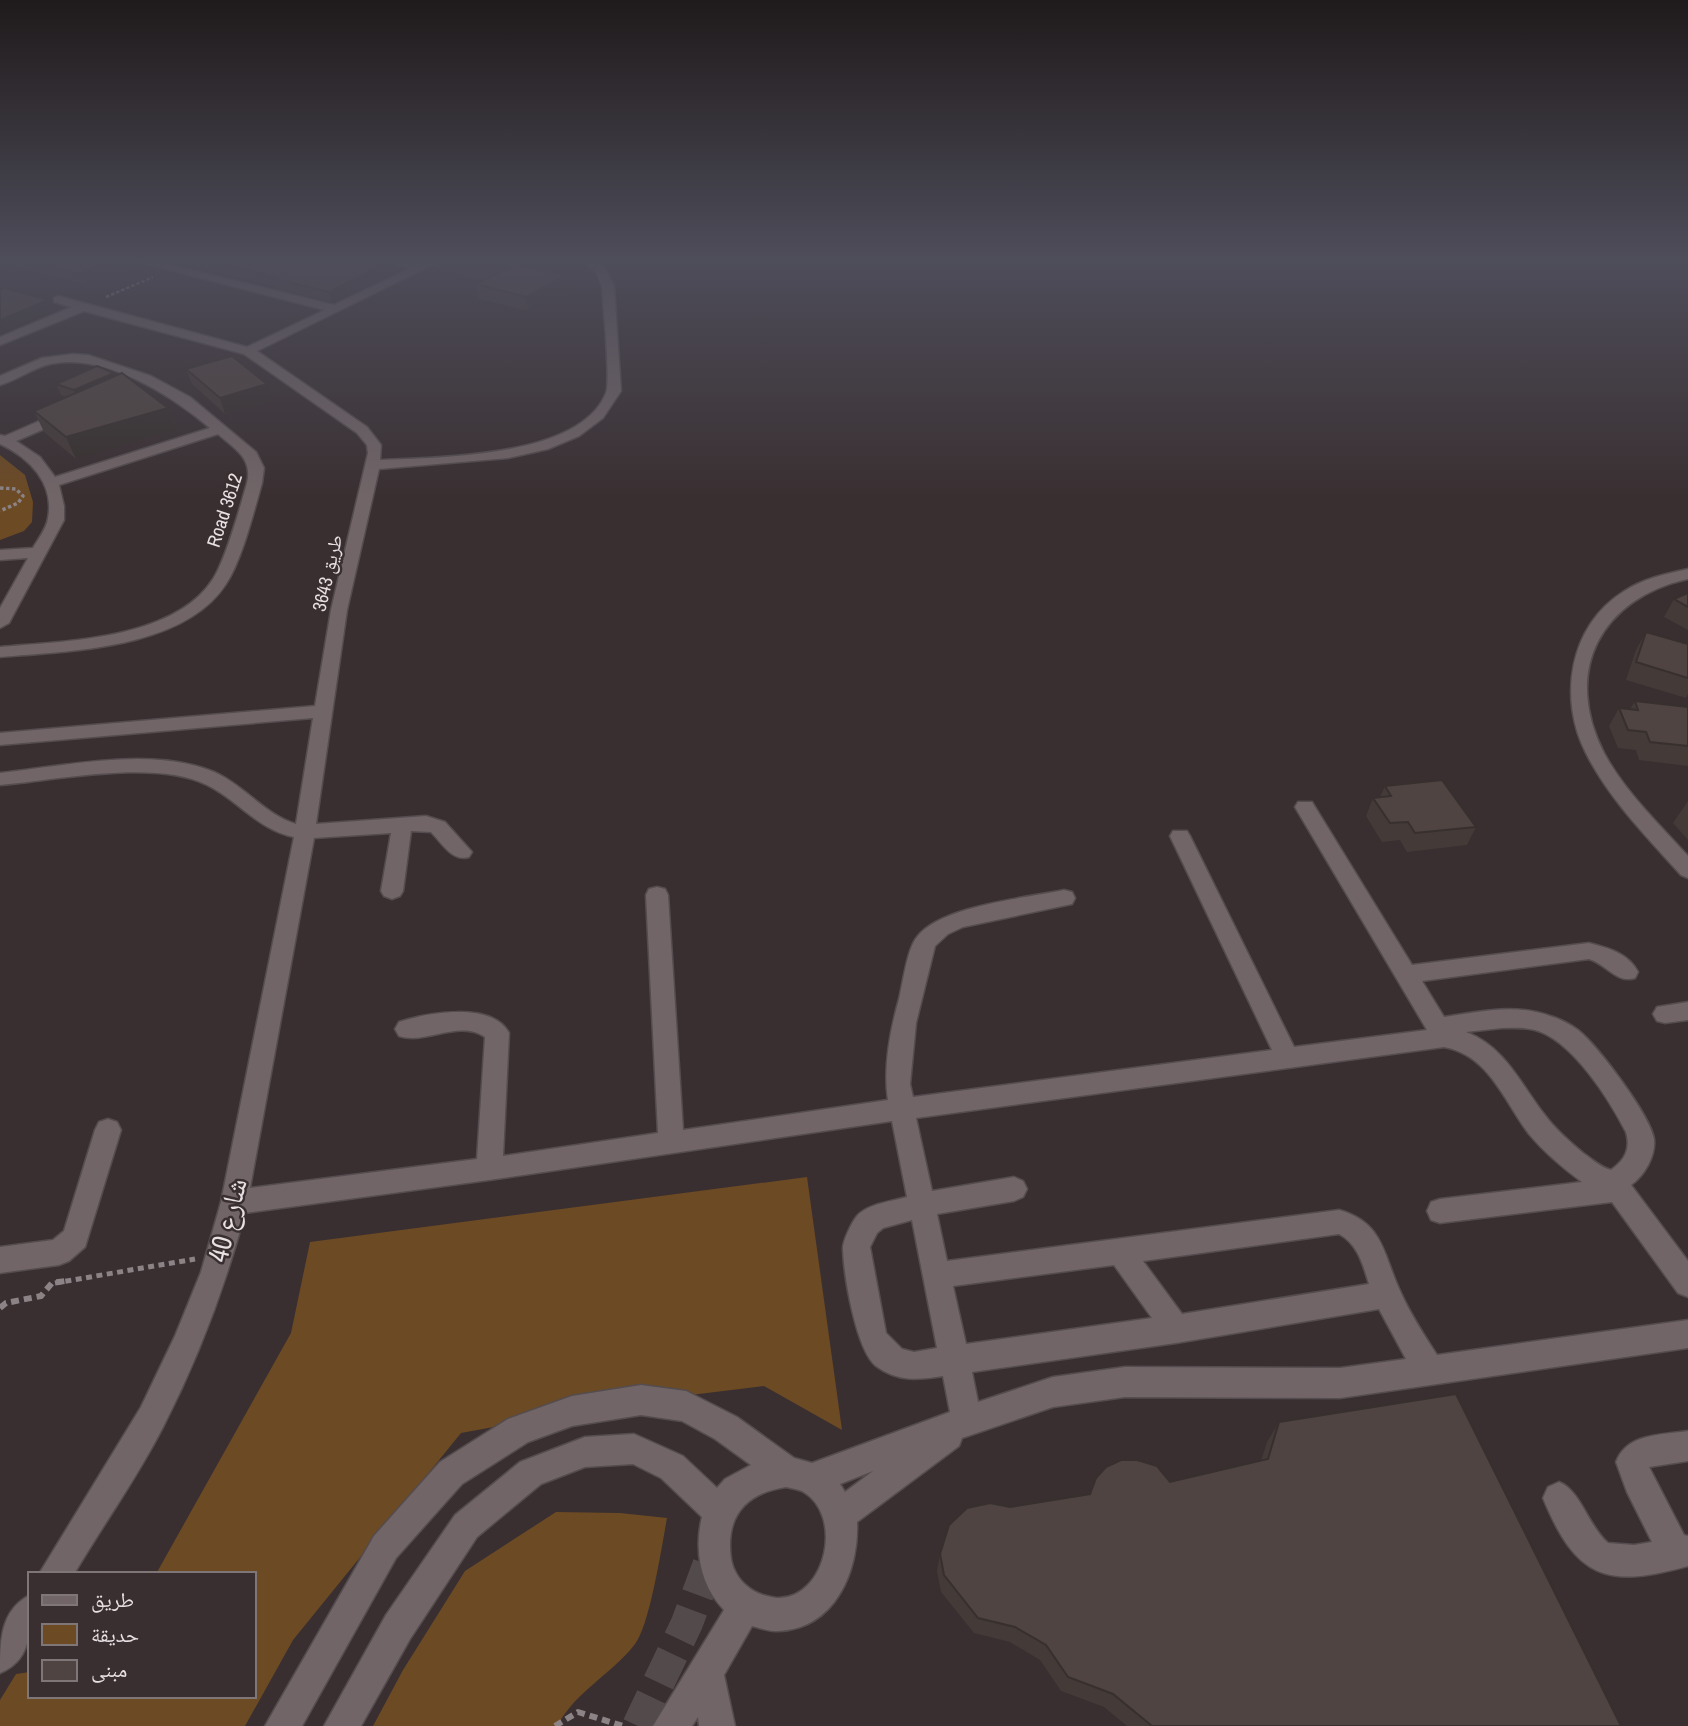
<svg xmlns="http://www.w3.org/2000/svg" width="1688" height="1726" font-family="'Archivo Narrow','Noto Naskh Arabic',sans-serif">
	<rect width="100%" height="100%" fill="#392f31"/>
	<g fill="#6c4a24">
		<polygon points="0,455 25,475 33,502 32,522 24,531 0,540"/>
		<polygon points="807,1177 842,1430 764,1386 617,1404 461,1433 293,1640 245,1726 0,1726 0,1700 16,1674 30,1672 30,1696 254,1696 254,1574 156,1574 291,1333 310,1242"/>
		<path d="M 556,1512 L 620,1513 L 667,1518 C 662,1545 650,1625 635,1644 C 611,1675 577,1690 557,1726 L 373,1726 L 403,1670 L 465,1571 Z"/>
	</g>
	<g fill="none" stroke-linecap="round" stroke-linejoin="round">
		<polyline stroke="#534a4c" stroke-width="32" stroke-dasharray="32 16" stroke-linecap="butt" points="638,1726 687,1623 713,1553"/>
		<defs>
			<g id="minor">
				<path d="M 119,257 L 138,257 L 334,305 L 411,268 L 373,257 L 393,257 L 421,263 L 434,257 L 448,257 L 257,351 L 367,427 L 381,445 L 380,460 C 439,457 580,458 606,393 C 611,382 603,304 602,286 L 596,272 L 578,257 L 590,257 L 605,268 L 614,286 L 621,391 L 603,418 L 579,436 L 548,449 L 508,458 L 379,469 L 347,610 L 316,824 L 426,816 L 445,822 L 472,852 L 469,857 C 452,862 442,843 431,832 L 411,831 L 403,891 L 400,896 L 392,899 L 384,896 L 381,891 L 391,833 L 314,838 L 250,1188 L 477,1159 L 485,1037 C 459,1019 426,1045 399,1036 L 395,1029 L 399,1022 C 426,1013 492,1001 509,1033 L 503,1156 L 658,1133 L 646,895 L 649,889 L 657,887 L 665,889 L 668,895 L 683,1130 L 888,1100 C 883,1067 890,1031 899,999 C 903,983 907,949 917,937 C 940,906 1026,898 1064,890 L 1072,892 L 1075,898 L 1072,904 L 963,927 L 948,934 L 935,946 L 916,1023 L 910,1084 L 913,1097 L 1272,1050 L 1170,836 L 1173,831 L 1187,831 L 1190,836 L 1294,1047 L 1427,1030 L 1295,807 L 1298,802 L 1312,802 L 1412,965 L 1589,943 C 1608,948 1628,953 1638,972 L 1635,978 C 1617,984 1606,964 1589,959 L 1422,981 L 1444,1017 C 1479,1012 1515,1003 1550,1016 C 1560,1019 1570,1024 1578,1030 C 1598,1046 1650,1115 1654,1139 C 1656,1156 1644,1176 1631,1185 L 1688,1261 L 1688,1297 L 1678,1293 L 1612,1202 L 1440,1223 L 1431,1220 L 1427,1211 L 1431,1202 L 1440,1199 L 1582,1182 C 1563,1168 1544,1152 1529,1134 C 1504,1101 1489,1055 1444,1047 L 916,1118 L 932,1191 L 1014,1177 L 1023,1181 L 1027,1189 L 1023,1197 L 1014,1201 L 937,1214 L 947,1261 L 1339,1210 C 1385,1223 1383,1256 1401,1293 C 1411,1315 1424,1335 1437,1355 L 1688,1320 L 1688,1348 L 1340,1398 L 1125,1397 L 1053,1407 L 962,1438 L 959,1446 L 857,1522 C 859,1570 836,1628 779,1631 C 771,1632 760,1628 752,1626 L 724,1675 L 735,1726 L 699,1726 L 698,1717 L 692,1726 L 653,1726 L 724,1610 C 700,1585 694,1550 702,1517 L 661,1478 L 633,1464 L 585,1467 L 541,1484 L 477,1537 L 410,1639 L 361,1726 L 324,1726 L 386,1615 L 455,1515 L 520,1462 L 585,1437 L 634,1434 L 683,1456 L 717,1488 L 725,1479 L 751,1465 L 715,1439 L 682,1421 L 641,1415 L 572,1426 L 528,1442 L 462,1484 L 396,1558 L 302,1726 L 265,1726 L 374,1536 L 440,1462 L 508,1419 L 572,1396 L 641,1385 L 686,1391 L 737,1417 L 794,1458 L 812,1463 L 950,1412 L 943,1376 C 919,1380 897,1382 876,1366 C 856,1350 844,1276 843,1250 C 842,1242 852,1222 857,1216 C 867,1204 893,1201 907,1197 L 892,1121 L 489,1180 L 245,1213 C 225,1287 198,1359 163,1427 C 137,1478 103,1525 74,1574 L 39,1574 L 141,1407 L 175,1336 L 201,1272 L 221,1202 L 294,837 C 258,830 238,800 207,785 C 156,759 57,780 0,785 L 0,773 C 65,766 152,746 214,772 C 244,785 265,815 296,824 L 313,718 L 0,745 L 0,733 L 315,706 L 331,610 L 368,453 L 367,445 L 357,433 L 244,354 L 84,311 L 0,345 L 0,337 L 72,307 L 54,302 L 54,298 L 58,296 L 247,347 L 325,310 ZM 1502,1028 C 1513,1028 1524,1027 1535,1030 C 1572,1040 1609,1099 1626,1132 C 1631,1149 1625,1160 1611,1170 C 1600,1167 1592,1159 1583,1153 C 1569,1141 1555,1129 1544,1114 C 1520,1083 1505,1047 1466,1032 ZM 912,1220 L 937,1348 L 914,1352 L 902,1349 L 886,1333 L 870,1247 L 877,1233 L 883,1228 ZM 1339,1234 C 1358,1244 1363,1265 1369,1284 L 1182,1314 L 1143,1261 ZM 1114,1265 L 1152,1318 L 966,1344 L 953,1286 ZM 1379,1309 L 1406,1359 L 1340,1368 L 1125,1367 L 1053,1377 L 978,1402 L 972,1372 L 1176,1343 ZM 873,1471 L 845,1492 L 840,1484 ZM 786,1487 C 791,1488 797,1489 802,1491 C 844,1514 827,1597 779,1598 C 774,1598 768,1596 763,1595 C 752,1592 740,1582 735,1571 C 731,1564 730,1553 730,1545 C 730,1509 753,1492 786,1487 Z"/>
				<path d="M 73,354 L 88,355 L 151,376 L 190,397 L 256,452 L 264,468 L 262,483 C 254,511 242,560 226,584 C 184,649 70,651 0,657 L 0,647 C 64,641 174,640 213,579 C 226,559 240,507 247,483 C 253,458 235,449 218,434 L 59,485 L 64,506 L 64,520 L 9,623 L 0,628 L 0,608 L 28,558 L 0,560 L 0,550 L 33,548 C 38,539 47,528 48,518 C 55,484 29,457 0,444 L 0,435 L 5,436 L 62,411 L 72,411 L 72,417 L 16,441 L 40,457 L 55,477 L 210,428 C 171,395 104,352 50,364 C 33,368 17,380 0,385 L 0,376 L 42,358 Z"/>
				<path d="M 1688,569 L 1688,579 C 1601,598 1562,671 1604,753 C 1625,792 1659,824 1688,856 L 1688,878 L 1681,875 C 1647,837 1609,799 1586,753 C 1558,699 1569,626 1623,592 C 1642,579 1665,574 1688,569 Z"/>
				<polygon points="1688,1002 1688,1020 1665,1023 1657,1021 1653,1014 1657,1007"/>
				<polygon points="108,1119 117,1122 121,1130 85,1247 69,1261 59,1265 0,1273 0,1247 53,1240 64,1231 95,1130 99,1122"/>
				<path d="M 1688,1431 L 1688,1461 L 1649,1467 L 1684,1535 L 1688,1536 L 1688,1566 C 1606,1589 1576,1578 1543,1498 L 1548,1487 L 1559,1482 C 1581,1491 1588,1526 1608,1543 L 1634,1545 L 1652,1542 L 1627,1492 L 1616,1462 C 1627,1433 1661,1435 1688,1431 Z"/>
				<path d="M 30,1595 C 30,1627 34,1659 0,1673 C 0,1642 0,1610 30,1595 Z"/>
			</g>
		</defs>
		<use href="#minor" stroke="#544c4e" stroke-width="3"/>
		<polyline stroke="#8b8385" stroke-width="2.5" stroke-dasharray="3.5 2" stroke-linecap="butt" points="106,297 153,277"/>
		<polyline stroke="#8b8385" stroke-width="3.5" stroke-dasharray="3.5 2.5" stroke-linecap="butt" points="0,488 16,489 23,496 18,503 0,511"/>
		<polyline stroke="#8b8385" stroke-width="5" stroke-dasharray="6 4.5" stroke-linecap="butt" points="55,1283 195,1259"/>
		<g stroke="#8b8385" stroke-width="6" stroke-dasharray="8 5" stroke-linecap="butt">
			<polyline points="0,1308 6,1303 41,1296 52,1283 65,1281"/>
			<polyline points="555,1726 578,1712 623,1726"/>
		</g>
		<use href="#minor" fill="#716567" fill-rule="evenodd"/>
	</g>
	<g fill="#443a38">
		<polygon points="0,257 131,257 134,264 84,284 0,262"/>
		<polygon points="150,257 366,257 388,262 390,272 332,302 275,288 275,286"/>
		<polygon points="434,257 541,257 524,266 565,275 568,290 529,311 479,299 476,284 483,281 436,269"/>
		<polygon points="186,369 272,399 225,414 192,384"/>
		<polygon points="114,373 115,376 168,408 176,429 76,459 44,432 34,411 66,397 61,395 56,384"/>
		<polygon points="1688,593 1688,630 1664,617 1674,599"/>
		<polygon points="1646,632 1688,644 1688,694 1686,698 1626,680 1636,650"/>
		<polygon points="1635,701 1688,707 1688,766 1639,760 1636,750 1618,748 1609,726 1619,708 1630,709"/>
		<polygon points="1385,786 1476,827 1467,845 1407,852 1400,840 1382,842 1366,816 1373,798 1380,797"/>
		<polygon points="1688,801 1688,840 1673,823"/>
		<polygon points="1279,1422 1621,1726 1127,1726 1104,1707 1061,1691 1040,1660 1010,1642 974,1633 941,1592 937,1571 940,1554 1010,1507 1170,1482 1261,1461 1267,1442"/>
	</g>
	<g fill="#37302e">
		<polygon points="121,257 131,257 134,264 84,284 80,274"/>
		<polygon points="510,257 541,257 491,283 488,268"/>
		<polygon points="388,262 390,272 332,302 329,292"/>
		<polygon points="565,275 568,290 529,311 526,297"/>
		<polygon points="48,300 53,310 4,330 0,320"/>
		<polygon points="114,373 118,383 79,401 74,390"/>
		<polygon points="267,384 272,399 225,414 220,398"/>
		<polygon points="168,408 176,429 76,459 66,437"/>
	</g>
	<g fill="#4f4441" stroke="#37302e" stroke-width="2">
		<polygon points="14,257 121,257 80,274"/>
		<polygon points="190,257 366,257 388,262 329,292 272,278 275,277"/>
		<polygon points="442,257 510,257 488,268"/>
		<polygon points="516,264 565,275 526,297 476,284"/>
		<polygon points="4,288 48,300 0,320 0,290"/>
		<polygon points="232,356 267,384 220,398 186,369"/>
		<polygon points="97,366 114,373 74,390 56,384"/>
		<polygon points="122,373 168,408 66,437 34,411"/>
		<polygon points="1688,593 1688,607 1674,599"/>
		<polygon points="1646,632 1688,644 1688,678 1636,662"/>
		<polygon points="1635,701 1688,707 1688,746 1650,742 1646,732 1628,730 1619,708 1638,710"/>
		<polygon points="1442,780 1476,827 1415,833 1408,822 1390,823 1373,798 1391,796 1385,786"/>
		<polygon points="1456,1394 1621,1726 1152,1726 1113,1694 1068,1677 1046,1645 1015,1627 978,1618 944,1575 940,1554 949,1525 967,1508 990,1503 1010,1507 1090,1494 1096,1478 1106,1467 1121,1460 1137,1460 1157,1466 1170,1482 1268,1459 1279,1422"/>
	</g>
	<linearGradient id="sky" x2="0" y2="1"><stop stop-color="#1f1a1b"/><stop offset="0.52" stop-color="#4e4d5a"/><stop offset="1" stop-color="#4e4d5a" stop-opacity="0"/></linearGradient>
	<rect width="1688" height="499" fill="url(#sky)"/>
	<g text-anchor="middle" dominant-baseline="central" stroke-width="5" stroke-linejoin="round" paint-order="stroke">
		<g font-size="19" fill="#e8e1e3" stroke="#392f31">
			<text transform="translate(224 510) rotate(-72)">Road 3612</text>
			<text transform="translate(327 573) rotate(-77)">طريق 3643</text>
		</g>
		<g font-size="28" fill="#e8e1e3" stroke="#392f31">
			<text transform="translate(227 1220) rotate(-76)">شارع 40</text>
		</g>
	</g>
	<rect x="28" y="1572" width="228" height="126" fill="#392f31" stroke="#7f7678" stroke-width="2"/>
	<rect x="42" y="1595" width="35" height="10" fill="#716567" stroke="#7f7678" stroke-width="2"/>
	<text x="91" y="1607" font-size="21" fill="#e8e1e3">طريق</text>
	<rect x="42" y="1624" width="35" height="21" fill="#6c4a24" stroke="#7f7678" stroke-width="2"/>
	<text x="91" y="1642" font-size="21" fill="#e8e1e3">حديقة</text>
	<rect x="42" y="1660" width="35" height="21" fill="#4f4441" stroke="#7f7678" stroke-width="2"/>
	<text x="91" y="1677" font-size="21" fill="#e8e1e3">مبنى</text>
</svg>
